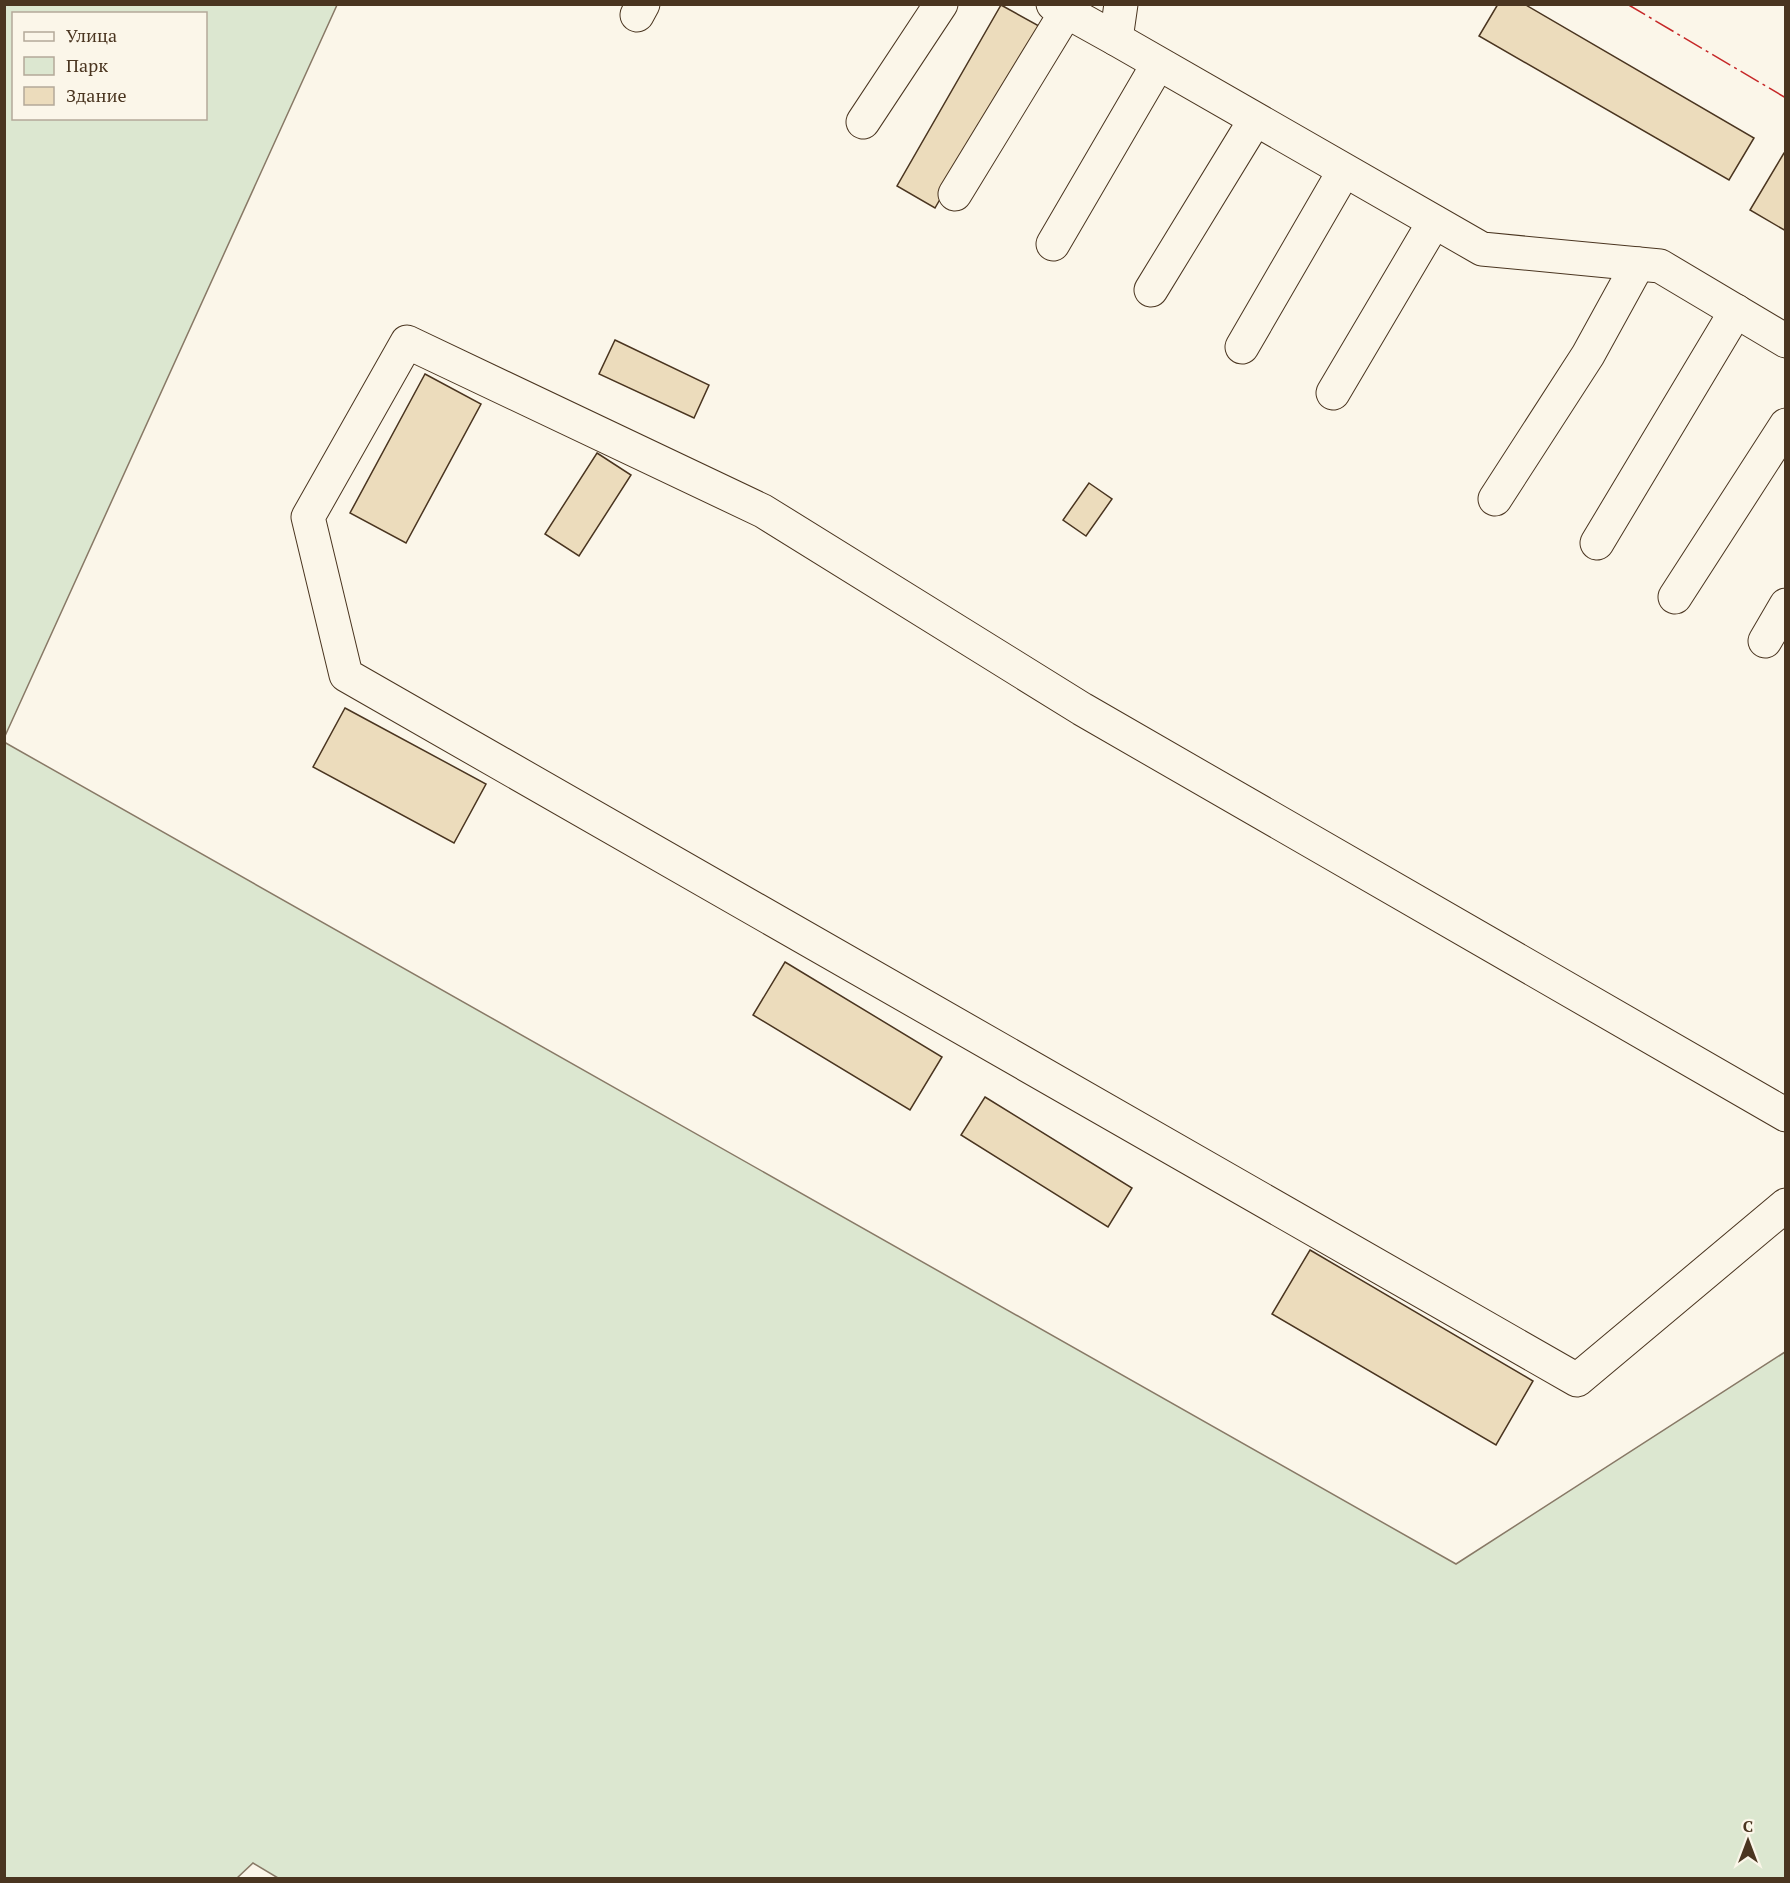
<svg xmlns="http://www.w3.org/2000/svg" width="1790" height="1883" font-family="'PT Serif',serif">
	<rect width="100%" height="100%" fill="#fbf6e9"/>
	<g fill="#dce7d0" stroke="#887966" stroke-width="1.5" fill-rule="evenodd">
		<path d="M 5,4 L 337,5 L 5,736 L 4,5 ZM 14,14 L 206,14 L 206,118 L 14,118 Z"/>
		<polygon points="4,742 1456,1564 1785,1352 1785,1878 278,1878 253,1863 237,1878 5,1878"/>
	</g>
	<g fill="#ecdcbc" stroke="#4a3520" stroke-width="1.5">
		<polygon points="1498,4 1524,4 1754,138 1729,180 1479,36"/>
		<polygon points="1001,5 1039,26 935,208 897,186"/>
		<polygon points="1784,153 1786,153 1786,231 1750,210"/>
		<polygon points="615,340 709,385 694,418 599,374"/>
		<polygon points="425,374 481,404 406,543 350,513"/>
		<polygon points="597,453 631,475 579,556 545,534"/>
		<polygon points="1089,483 1112,499 1086,536 1063,520"/>
		<polygon points="345,708 486,784 454,843 313,767"/>
		<polygon points="785,962 942,1057 910,1110 753,1015"/>
		<polygon points="985,1097 1132,1188 1108,1227 961,1135"/>
		<polygon points="1310,1250 1533,1381 1496,1445 1272,1314"/>
	</g>
	<g fill="none" stroke-linecap="round" stroke-linejoin="round">
		<defs>
			<g id="minor">
				<polyline points="1053,4 1116,39 1482,249 1660,266 1786,341"/>
				<polyline points="637,15 643,4"/>
				<polyline points="1116,39 1121,4"/>
				<polyline points="863,122 941,4"/>
				<polyline points="955,194 1066,12"/>
				<polyline points="1053,244 1158,64"/>
				<polyline points="1151,290 1255,120"/>
				<polyline points="1242,347 1344,171"/>
				<polyline points="1333,393 1434,222"/>
				<polyline points="1495,499 1588,355 1638,264"/>
				<polyline points="1597,543 1736,311"/>
				<polyline points="1675,597 1786,425"/>
				<polyline points="1765,641 1786,605"/>
				<polyline points="1786,1115 1082,709 763,511 407,342 308,517 346,675 1577,1380 1786,1205"/>
			</g>
		</defs>
		<use href="#minor" stroke="#4a3520" stroke-width="35"/>
		<use href="#minor" stroke="#fbf6e9" stroke-width="33"/>
		<polyline stroke="#c62828" stroke-width="1.5" stroke-dasharray="21 4.5 3 4.5" stroke-linecap="butt" points="1627,4 1786,98"/>
	</g>
	<rect width="1790" height="1883" fill="none" stroke="#4a3520" stroke-width="12"/>
	<rect x="12" y="12" width="195" height="108" fill="#fbf6e9" stroke="#b4a999" stroke-width="1.5"/>
	<rect x="24" y="32" width="30" height="9" fill="#fbf6e9" stroke="#b4a999" stroke-width="1.5"/>
	<text x="66" y="42" font-size="18" fill="#4a3520">Улица</text>
	<rect x="24" y="57" width="30" height="18" fill="#dce7d0" stroke="#b4a999" stroke-width="1.5"/>
	<text x="66" y="72" font-size="18" fill="#4a3520">Парк</text>
	<rect x="24" y="87" width="30" height="18" fill="#ecdcbc" stroke="#b4a999" stroke-width="1.5"/>
	<text x="66" y="102" font-size="18" fill="#4a3520">Здание</text>
	<g transform="translate(1748 1841)" stroke="#fbf6e9" stroke-width="4.5" paint-order="stroke">
	<path d="M0-4.5L10 22L0 15L-10 22Z" fill="#4a3520"/>
	<text y="-9" font-size="16" font-weight="bold" text-anchor="middle" fill="#4a3520">С</text>
	</g>
</svg>
